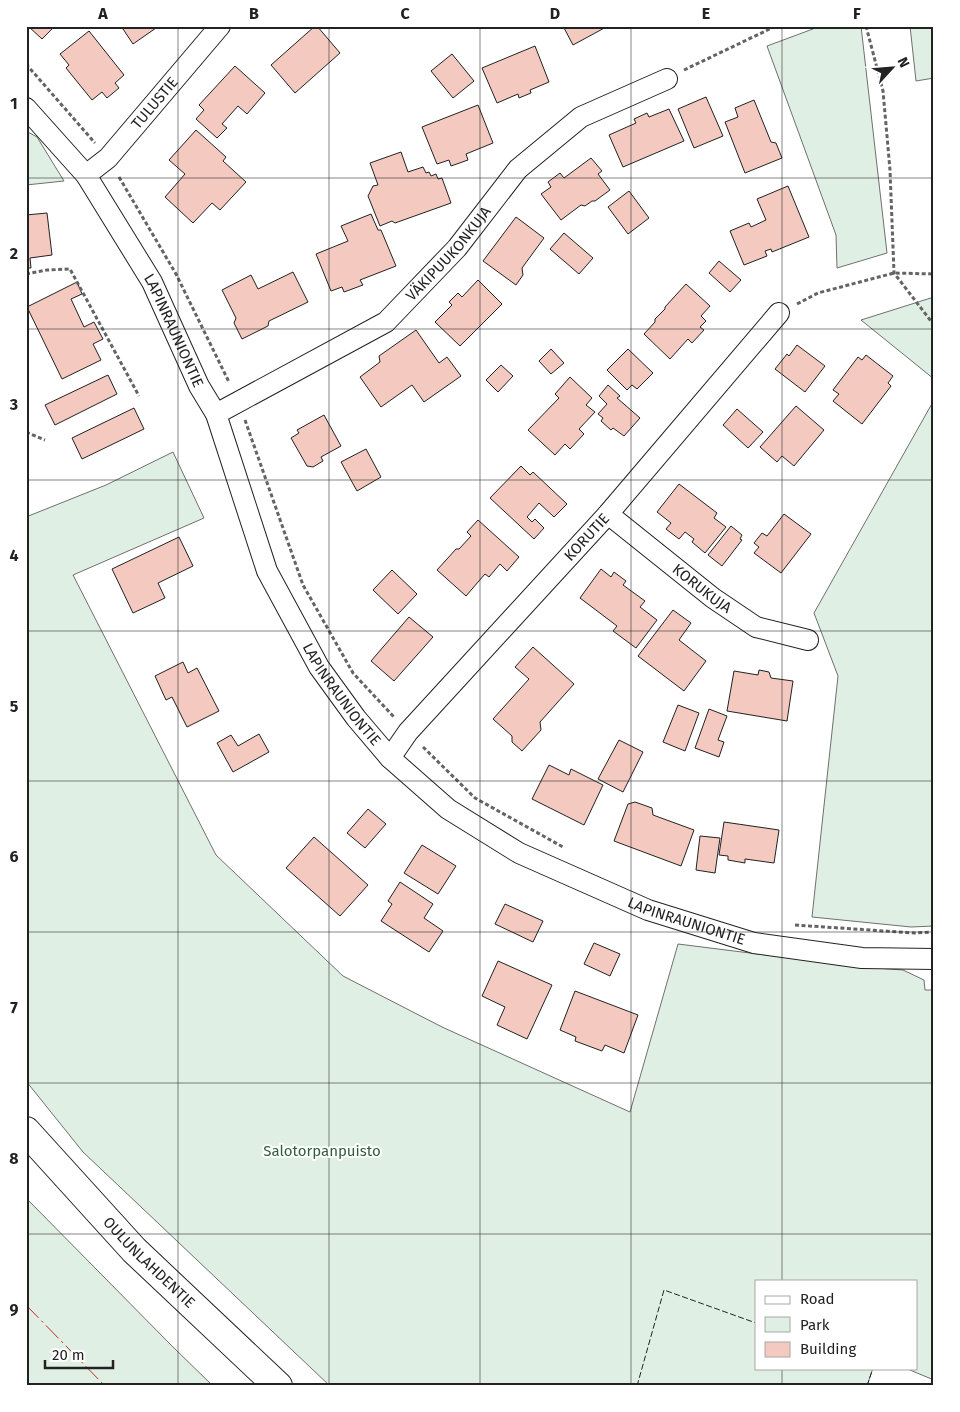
<svg xmlns="http://www.w3.org/2000/svg" width="960" height="1412" font-family="'Fira Sans',sans-serif">
	<rect width="100%" height="100%" fill="#fff"/>
	<g fill="#e0efe3" stroke="#6f6f6f">
		<polygon points="821,26 861,26 887,253 837,268 836,235 767,46"/>
		<polygon points="910,26 934,26 934,78 916,81"/>
		<polygon points="26,131 37,137 64,181 26,185"/>
		<polygon points="934,297 934,379 861,320"/>
		<polygon points="934,400 934,926 911,927 812,917 838,676 814,613"/>
		<polygon points="173,452 204,518 73,575 216,855 343,976 442,1027 630,1112 678,944 862,967 903,970 924,980 925,990 934,990 934,1380 905,1368 916,1368 916,1281 756,1281 756,1368 873,1368 867,1386 330,1386 83,1152 26,1081 26,517 106,485"/>
		<polygon points="26,1198 172,1346 213,1386 26,1386"/>
	</g>
	<g fill="#f3c9c0" stroke="#222">
		<polygon points="28,26 55,26 42,39"/>
		<polygon points="121,26 155,26 156,28 133,44"/>
		<polygon points="315,26 317,26 340,53 295,93 271,65"/>
		<polygon points="563,26 608,26 573,45"/>
		<polygon points="89,31 124,75 115,83 119,88 107,98 102,92 92,100 66,68 69,65 60,54"/>
		<polygon points="535,46 549,82 530,90 531,93 519,98 518,94 497,103 482,68"/>
		<polygon points="452,54 474,81 453,98 431,71"/>
		<polygon points="235,66 265,93 247,114 238,106 222,124 227,128 217,138 196,119 204,110 199,105"/>
		<polygon points="706,97 723,136 694,148 678,109"/>
		<polygon points="754,100 771,142 776,143 782,158 745,173 725,122 738,117 735,108"/>
		<polygon points="478,105 493,143 466,154 468,160 451,166 449,160 437,164 422,127"/>
		<polygon points="669,109 684,141 623,167 609,135 636,123 634,119 647,113 649,117"/>
		<polygon points="196,130 226,157 223,161 246,182 220,210 212,203 193,223 165,197 185,174 169,160"/>
		<polygon points="401,152 408,172 423,167 426,173 429,172 431,176 436,174 438,179 442,178 451,203 395,223 392,221 380,226 368,196 373,186 378,185 370,163"/>
		<polygon points="591,158 602,171 598,174 610,190 595,201 592,201 585,206 581,205 561,220 541,194 551,187 548,182 560,173 564,178"/>
		<polygon points="788,186 809,237 772,252 771,249 765,251 767,256 744,265 730,231 749,223 751,227 766,220 757,199"/>
		<polygon points="629,191 649,218 628,234 608,207"/>
		<polygon points="47,213 52,255 30,258 31,268 26,268 26,215"/>
		<polygon points="371,214 378,230 381,230 396,266 360,280 363,285 344,292 342,287 331,291 316,254 348,241 341,226"/>
		<polygon points="516,217 544,238 522,268 523,275 516,285 483,261"/>
		<polygon points="564,233 593,258 579,274 550,249"/>
		<polygon points="719,261 741,280 730,292 709,273"/>
		<polygon points="293,272 308,302 269,321 268,326 242,339 234,323 236,318 222,290 251,275 258,289"/>
		<polygon points="478,280 502,304 460,346 435,322 452,305 449,302 458,293 462,297"/>
		<polygon points="77,282 82,294 71,299 84,327 94,322 103,339 93,344 101,360 62,379 27,307"/>
		<polygon points="686,284 710,306 701,316 706,321 700,327 704,330 692,343 688,339 670,359 644,334 655,322 655,319 665,309 665,307"/>
		<polygon points="416,330 439,363 447,357 461,376 424,402 412,385 381,407 360,377 380,362 379,356"/>
		<polygon points="797,345 825,366 805,392 775,369 787,354 789,356"/>
		<polygon points="551,349 564,363 551,374 539,361"/>
		<polygon points="628,349 653,373 637,389 632,385 627,390 607,370"/>
		<polygon points="866,355 893,376 888,383 891,386 862,424 833,401 839,394 833,390 858,357 862,360"/>
		<polygon points="501,365 513,376 498,392 486,380"/>
		<polygon points="108,375 117,394 55,425 45,405"/>
		<polygon points="570,377 592,398 586,405 595,412 579,429 584,434 570,449 565,444 555,455 528,430 559,398 555,394"/>
		<polygon points="608,385 620,396 617,398 640,418 624,436 613,428 611,430 601,421 603,418 598,414 607,404 599,396"/>
		<polygon points="796,406 824,430 794,466 782,456 777,462 760,447"/>
		<polygon points="134,408 144,429 82,459 72,438"/>
		<polygon points="737,409 763,432 748,448 723,425"/>
		<polygon points="324,415 341,446 321,457 323,461 313,467 307,466 291,438 299,433 297,430"/>
		<polygon points="366,449 381,477 357,491 341,462"/>
		<polygon points="521,466 530,475 533,472 567,504 554,517 539,503 527,517 532,522 535,519 544,528 534,539 490,498"/>
		<polygon points="679,484 717,513 714,518 726,527 705,553 692,542 694,539 685,532 679,539 666,529 671,523 657,512"/>
		<polygon points="784,514 811,534 781,573 754,553 759,547 754,543 762,533 767,536"/>
		<polygon points="478,520 519,557 507,571 500,564 489,577 485,574 466,596 437,570 456,549 459,549 471,536 467,532"/>
		<polygon points="731,526 742,535 740,539 742,540 722,566 708,555"/>
		<polygon points="179,537 193,566 158,583 165,598 133,613 112,569"/>
		<polygon points="601,569 611,577 614,572 626,581 623,585 645,601 640,607 657,620 636,648 613,631 617,626 580,598"/>
		<polygon points="392,570 417,594 398,614 373,590"/>
		<polygon points="673,610 691,623 679,640 706,661 684,691 638,656"/>
		<polygon points="409,617 433,637 394,681 371,661"/>
		<polygon points="533,647 574,684 540,722 541,730 522,751 512,742 512,736 493,719 529,679 515,667"/>
		<polygon points="183,662 188,673 197,668 219,711 187,727 172,697 166,700 155,676"/>
		<polygon points="759,670 769,672 771,678 793,681 787,721 727,711 734,671 758,675"/>
		<polygon points="678,705 699,713 685,751 663,742"/>
		<polygon points="709,709 727,716 718,740 724,742 719,757 695,748"/>
		<polygon points="259,734 269,752 233,772 217,743 231,735 238,746"/>
		<polygon points="619,740 643,752 623,792 598,779"/>
		<polygon points="549,765 569,775 571,769 603,785 584,825 532,799"/>
		<polygon points="635,802 652,808 653,815 694,830 681,866 614,841 628,804"/>
		<polygon points="368,809 386,824 365,848 347,833"/>
		<polygon points="724,822 779,830 774,863 745,859 745,863 728,860 728,856 719,855"/>
		<polygon points="700,836 720,838 715,873 696,870"/>
		<polygon points="314,837 368,885 340,916 286,868"/>
		<polygon points="422,845 456,866 438,894 404,873"/>
		<polygon points="400,882 433,904 424,918 443,931 429,952 381,921 392,904 388,901"/>
		<polygon points="505,904 543,921 533,942 495,924"/>
		<polygon points="594,943 620,954 610,976 584,964"/>
		<polygon points="498,961 552,985 527,1039 497,1025 505,1007 482,996"/>
		<polygon points="575,991 638,1015 624,1053 605,1045 602,1051 575,1041 576,1037 560,1030"/>
	</g>
	<g fill="none" stroke-linecap="round" stroke-linejoin="round">
		<defs>
			<g id="minor">
				<path id="s1" d="M 26,108 L 86,175 L 152,282 L 199,386 L 216,414 L 267,571 L 319,667 L 356,718 L 390,758 L 448,809 L 519,853 L 648,910 L 754,943 L 862,958 L 934,959"/>
				<path id="s2" d="M 86,175 L 108,158 L 220,26"/>
				<path id="s3" d="M 216,414 L 386,322 L 457,248 L 518,169 L 581,117 L 667,79"/>
				<path id="s4" d="M 608,514 L 713,598 L 756,627 L 808,640"/>
				<path id="s5" d="M 390,758 L 408,732 L 608,514 L 779,313"/>
			</g>
			<g id="secondary">
				<path id="s6" d="M 26,1131 L 134,1250 L 278,1386"/>
			</g>
		</defs>
		<use href="#minor" stroke="#222" stroke-width="22"/>
		<use href="#secondary" stroke="#222" stroke-width="30"/>
		<g stroke="#646464" stroke-width="3" stroke-dasharray="4 2.5" stroke-linecap="butt">
			<polyline points="866,26 883,91 890,170 894,273 934,325"/>
			<polyline points="26,64 95,143"/>
			<polyline points="684,70 776,26"/>
			<polyline points="119,177 176,274 229,382"/>
			<polyline points="26,274 47,270 70,269 139,396"/>
			<polyline points="797,304 818,293 894,273 934,274"/>
			<polyline points="245,420 303,585 353,673 394,717"/>
			<polyline points="26,432 45,440"/>
			<polyline points="423,747 475,798 563,847"/>
			<polyline points="795,925 914,933 934,932"/>
			<polyline points="883,1386 884,1386"/>
		</g>
		<use href="#minor" stroke="#fff" stroke-width="20"/>
		<use href="#secondary" stroke="#fff" stroke-width="28"/>
		<g stroke="#222" stroke-width="1" stroke-dasharray="6 2.5" stroke-linecap="butt">
			<polyline points="637,1386 664,1290 756,1323"/>
			<polyline points="867,1386 873,1368"/>
		</g>
		<polyline stroke="#c62828" stroke-width="1" stroke-dasharray="18 4 2.5 4" stroke-linecap="butt" points="26,1305 105,1386"/>
	</g>
	<path fill="none" stroke="#222" stroke-width="1" stroke-opacity="0.55" d="M 178,26 L 178,1386M 329,26 L 329,1386M 480,26 L 480,1386M 631,26 L 631,1386M 782,26 L 782,1281M 26,178 L 934,178M 26,329 L 934,329M 26,480 L 934,480M 26,631 L 934,631M 26,781 L 934,781M 26,932 L 934,932M 26,1083 L 934,1083M 26,1234 L 934,1234M 782,1368 L 782,1386"/>
	<g text-anchor="middle" dominant-baseline="central" stroke-width="4" stroke-linejoin="round" paint-order="stroke">
		<g font-size="15" fill="#222" stroke="#fff">
			<text stroke="none"><textPath href="#s2" startOffset="100">TULUSTIE</textPath></text>
			<text stroke="none"><textPath href="#s3" startOffset="286">VÄKIPUUKONKUJA</textPath></text>
			<text stroke="none"><textPath href="#s1" startOffset="269">LAPINRAUNIONTIE</textPath></text>
			<text stroke="none"><textPath href="#s5" startOffset="296">KORUTIE</textPath></text>
			<text stroke="none"><textPath href="#s4" startOffset="120">KORUKUJA</textPath></text>
			<text stroke="none"><textPath href="#s1" startOffset="672">LAPINRAUNIONTIE</textPath></text>
			<text stroke="none"><textPath href="#s1" startOffset="1094">LAPINRAUNIONTIE</textPath></text>
			<text stroke="none"><textPath href="#s6" startOffset="180">OULUNLAHDENTIE</textPath></text>
		</g>
		<g font-size="15" fill="#2f5e38" stroke="#fff">
			<text x="322" y="1151">Salotorpanpuisto</text>
		</g>
	</g>
	<rect width="960" height="1412" fill="none" stroke="#ffffff" stroke-width="55"/>
	<rect x="755" y="1280" width="162" height="90" fill="#ffffff" stroke="#a7a7a7"/>
	<rect x="765" y="1296" width="25" height="8" fill="#ffffff" stroke="#a7a7a7"/>
	<text x="800" y="1304" font-size="15" fill="#222222">Road</text>
	<rect x="765" y="1317" width="25" height="15" fill="#e0efe3" stroke="#a7a7a7"/>
	<text x="800" y="1330" font-size="15" fill="#222222">Park</text>
	<rect x="765" y="1342" width="25" height="15" fill="#f3c9c0" stroke="#a7a7a7"/>
	<text x="800" y="1354" font-size="15" fill="#222222">Building</text>
	<g transform="translate(892 68) rotate(64)" stroke="#ffffff" stroke-width="4" paint-order="stroke">
	<path d="M0-4L9 19L0 12L-9 19Z" fill="#222222"/>
	<text y="-8" font-size="14" font-weight="bold" text-anchor="middle" fill="#222222">N</text>
	</g>
	<path d="M45 1360v8h68v-8" fill="none" stroke="#222222" stroke-width="2.5"/>
	<text x="52" y="1360" font-size="15" fill="#222222" stroke="#ffffff" stroke-width="4" paint-order="stroke">20 m</text>
	<rect x="28" y="28" width="904" height="1356" fill="none" stroke="#222" stroke-width="2"/>
	<g font-size="16" text-anchor="middle" font-weight="bold" fill="#222">
		<text x="103" y="19">A</text>
		<text x="254" y="19">B</text>
		<text x="405" y="19">C</text>
		<text x="555" y="19">D</text>
		<text x="706" y="19">E</text>
		<text x="857" y="19">F</text>
		<text x="14" y="109">1</text>
		<text x="14" y="259">2</text>
		<text x="14" y="410">3</text>
		<text x="14" y="561">4</text>
		<text x="14" y="712">5</text>
		<text x="14" y="862">6</text>
		<text x="14" y="1013">7</text>
		<text x="14" y="1164">8</text>
		<text x="14" y="1315">9</text>
	</g>
</svg>
